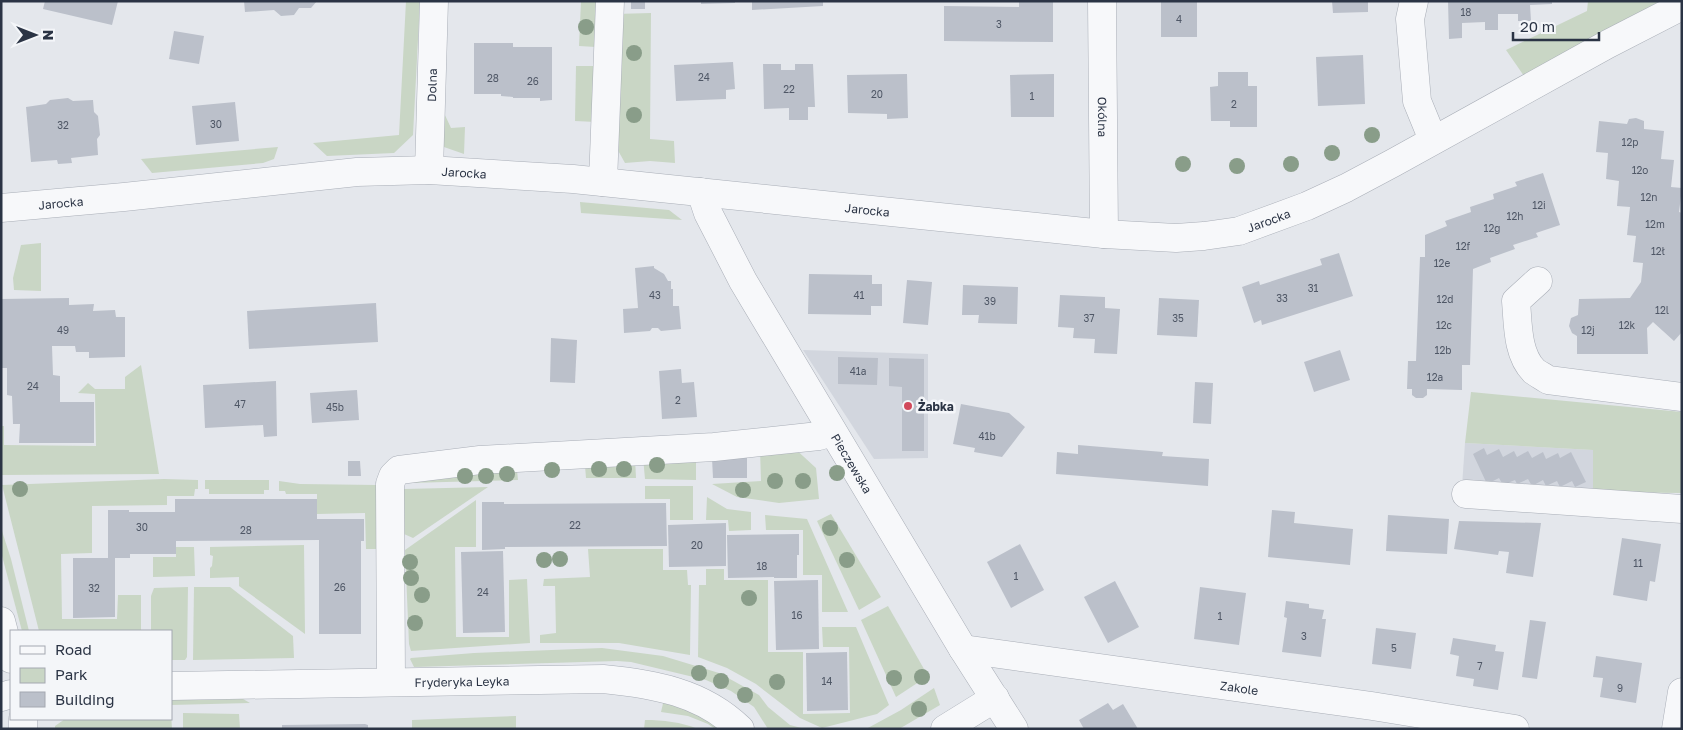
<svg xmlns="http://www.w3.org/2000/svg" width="1683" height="730" font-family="'Golos Text',sans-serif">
	<rect width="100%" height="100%" fill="#e4e7ec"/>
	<g fill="#d2d6de">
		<path d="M803,350L928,354V458L874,459Z"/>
		<path d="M1465,443L1593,450V492L1462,486Z"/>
	</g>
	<g fill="#c9d6c5">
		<path d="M406,1H420L413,135L394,153L327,156L313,143L399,135Z"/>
		<path d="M581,1H598L596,47L579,46Z"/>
		<path d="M1588,1H1660L1524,76L1506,50L1587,11Z"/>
		<path d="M651,13L650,139L674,141L675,163L650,161L625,163L615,145V14Z"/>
		<path d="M576,66H596V122L575,121Z"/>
		<path d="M444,113L451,128L465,127L464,154L444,147L439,133Z"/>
		<path d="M278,147L274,159L263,163L152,173L141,159Z"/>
		<path d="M580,202L669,210L682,220L581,213Z"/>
		<path d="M41,243V291L14,290L13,278L21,245Z"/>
		<path d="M141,365L159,474L1,475V426H4V445L96,446L95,394L78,393L88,383L95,389H125V377Z"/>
		<path d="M1471,392L1682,412V493L1593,492V450L1465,443Z"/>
		<path d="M791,445L816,468L819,499L779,503L737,497L712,484L761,481L760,449Z"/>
		<path d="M696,451V480L645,479L643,457Z"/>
		<path d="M635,458L636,478H586L585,466Z"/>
		<path d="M517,470L518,480L409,483L415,477Z"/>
		<path d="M164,479L198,480V489H195L194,496H167V505L92,506V553L61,554L62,619H117L118,595H141V631H39L2,485Z"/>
		<path d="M205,480H269V490H264V494H209V489H205Z"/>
		<path d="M279,481L300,484L377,485L378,549H366L365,513L317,514V494H286L285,491H279Z"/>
		<path d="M645,486H693V520H670V499H645Z"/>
		<path d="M488,487L413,538L404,534L403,491L404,489Z"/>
		<path d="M707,497L727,509L751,512V530L729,531L728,520H706Z"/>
		<path d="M476,500V547H455L456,637H509V580L527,579L530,643L411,651L409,644L405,550Z"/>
		<path d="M831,514L881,597L859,610L817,521Z"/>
		<path d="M765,515L807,519L848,612H822V575H803V530H766Z"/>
		<path d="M1,528L11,559L29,631H22L1,552Z"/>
		<path d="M304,545L305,634L239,586V577L210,578V568L212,566L213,556L210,555V547Z"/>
		<path d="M176,547H194L195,576L153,577V557H176Z"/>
		<path d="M588,549H663V570H687L688,585H691L690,655L619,643H540V635L556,633L555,586H543L544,579L590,577Z"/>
		<path d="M706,569H724V580H768V652H803V714L850,713L849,647H823L822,627H856L889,705L877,714L822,728L800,718L756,684L727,668L698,657L699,585H706Z"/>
		<path d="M188,587L187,657L185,660H171V631H151V596L154,588Z"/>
		<path d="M194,587H230L293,636L294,658L193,660Z"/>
		<path d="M888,606L928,676L896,697L861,620Z"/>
		<path d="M602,648L663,656L719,673L759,695L768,707L790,725L805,729H768L754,707L731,691L706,680L631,662L617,661L414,667L410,659L411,658L474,653Z"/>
		<path d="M934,688L940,705L899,729H866L901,710Z"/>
		<path d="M665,695L730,729H715L708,724L688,716L661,712Z"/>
		<path d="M243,699L250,703L171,705V700Z"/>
		<path d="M171,713L172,729H55V726L65,719H171Z"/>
		<path d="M183,713L239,714L240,729H183Z"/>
		<path d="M516,716V729H412V720Z"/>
		<path d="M645,720C663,720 681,722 698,729H644Z"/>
	</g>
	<g fill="#bbc0ca">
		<path d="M45,1H118L112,25L43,9Z"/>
		<path d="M244,1H317L311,8H299L294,15L281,16L274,10L245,12Z"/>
		<rect x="631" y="1" width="14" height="8"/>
		<path d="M701,1H735V3L701,4Z"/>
		<path d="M752,1H823V6L752,10Z"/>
		<path d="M1019,1H1053V42L944,41V6L1019,7Z"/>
		<rect x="1161" y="1" width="36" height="36"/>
		<path d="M1332,1H1368V12L1333,13Z"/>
		<path d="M1448,1H1552V4L1530,5L1531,21H1518V14H1498V30H1485V22L1462,23V38L1449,39Z"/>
		<path d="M174,31L204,36L199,64L169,59Z"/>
		<path d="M474,43H513V47H552V100L540,101V98H513V97L501,96V94H474Z"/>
		<path d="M1363,55L1365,104L1318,106L1316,57Z"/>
		<path d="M733,62L735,89L726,90V99L676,101L674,65Z"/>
		<path d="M763,64H781V70H795V64H813L815,107H808V120H789V108L764,109Z"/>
		<path d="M1218,72H1248V86H1257V127H1230V121H1211L1210,87L1218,86Z"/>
		<path d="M907,74L908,118L887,119V114L848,113L847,75Z"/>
		<path d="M1054,74V117H1011L1010,75Z"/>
		<path d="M68,98L73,101L93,100L94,112L98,116L100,135L97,139L98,155L71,158L72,163L58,164L57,160L31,162L26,107L46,104L50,100Z"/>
		<path d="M235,102L239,141L196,145L192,106Z"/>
		<path d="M1636,118L1644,121V129L1664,131L1661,159L1674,160L1671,187L1682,188L1679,212L1682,213V332L1674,341L1653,322L1647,328L1648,354H1577V336L1572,333L1569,326L1571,318L1578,315L1579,299L1630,298L1641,282L1643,263L1633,262L1636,236L1627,235L1630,207L1617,206L1619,181L1606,179L1608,153L1596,152L1599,121L1627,124L1629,119Z"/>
		<path d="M1543,173L1560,225L1536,233L1538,237L1513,245L1515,249L1490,258L1491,262L1473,269L1470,365H1462V390L1427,389V395L1423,398H1416L1412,395V389H1407L1408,361H1416L1420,257H1425V235L1447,226L1445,221L1471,212L1470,207L1494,199L1493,194L1517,186L1515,182Z"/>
		<path d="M1339,253L1353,296L1262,325L1261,320L1254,323L1242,287L1259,281L1260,285L1322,265L1320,259Z"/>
		<path d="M654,266V268L664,274L668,281H671V289H673V306H679L681,329L661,331L658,328H652L650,331L624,333L623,309L638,308L635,268Z"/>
		<path d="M809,274L872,275V284H882V306H871V315L808,314Z"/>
		<path d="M907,280L932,282L928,325L903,323Z"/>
		<path d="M963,285L1018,287L1017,324L978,323L979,315H962Z"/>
		<path d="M1060,295L1105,297V308L1120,309L1117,354L1094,353L1095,339L1073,338L1074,328L1058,327Z"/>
		<path d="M69,298V305L94,304L93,311L115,310L116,317H125V357L89,358V352H76L75,346H52L53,375L60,376V402H94V443H19L20,424H13L12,396L7,395V368H1V299Z"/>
		<path d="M1159,298L1199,300L1197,337L1157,335Z"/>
		<path d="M376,303L378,342L249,349L247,311Z"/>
		<path d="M551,338L577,340L575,383L550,382Z"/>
		<path d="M1340,350L1350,380L1314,392L1304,362Z"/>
		<path d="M838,357L878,358L877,385L838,384Z"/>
		<path d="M889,358L924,359V451H902V387L889,386Z"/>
		<path d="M681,369L682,383L694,382L697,417L662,419L659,371Z"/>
		<path d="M276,381L277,436L264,437L263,425L205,428L203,385Z"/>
		<path d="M1195,382L1213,383L1211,424L1193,423Z"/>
		<path d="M357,390L359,420L312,423L310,393Z"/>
		<path d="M961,404L1009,413L1025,427L1002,457L974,452L975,448L953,444Z"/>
		<path d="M1078,445L1163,452L1162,456L1209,459L1208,486L1056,474L1057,452L1078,454Z"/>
		<path d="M1484,448L1487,455L1499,449L1503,457L1514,451L1517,457L1528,451L1532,458L1543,452L1546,459L1558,453L1560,458L1571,452L1586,482L1575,487L1572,481L1560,487L1557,481L1546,486L1543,480L1532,486L1528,479L1517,484L1515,480L1503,485L1499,478L1487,484L1473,454Z"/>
		<path d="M712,458H747V478H713Z"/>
		<path d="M348,461H360L361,476H348Z"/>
		<path d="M175,499H317V519H364V541H361V634H319V540L176,541V554H130V558H115V617L73,618V558H108V510H129V512H175Z"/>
		<path d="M482,502H504V504L666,503L667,546L505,547V549L482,550Z"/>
		<path d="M1272,510L1295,512L1294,523L1353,529L1350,565L1268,557Z"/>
		<path d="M1388,515L1449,519L1447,554L1386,551Z"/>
		<path d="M1459,521L1541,523L1533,577L1506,573L1509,552L1499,551L1498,555L1454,549Z"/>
		<path d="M726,523V566L669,567L668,525Z"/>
		<path d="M799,534V555H797V578H774V577L728,578L727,535Z"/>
		<path d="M1622,538L1661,544L1655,582L1650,581L1647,601L1613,595Z"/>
		<path d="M1020,544L1044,590L1011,608L987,562Z"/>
		<path d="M503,551L505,632L463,633L461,552Z"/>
		<path d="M818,580L819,649L776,650L774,581Z"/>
		<path d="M1115,581L1139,627L1108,643L1084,597Z"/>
		<path d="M1200,587L1246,593L1239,645L1194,639Z"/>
		<path d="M1286,601L1309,604V608L1324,610L1322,619H1326L1321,657L1282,652L1287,618L1284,617Z"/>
		<path d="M1530,620L1546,622L1537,679L1522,677Z"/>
		<path d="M1376,628L1416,633L1411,669L1372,664Z"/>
		<path d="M1453,638L1496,645L1495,651L1504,652L1498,690L1473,686L1474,679L1456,676L1459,656L1450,654Z"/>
		<path d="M847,652L848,710L807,711L806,653Z"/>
		<path d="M1596,656L1642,663L1636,703L1600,697L1603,678L1593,677Z"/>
		<path d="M1108,703L1113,710L1123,704L1138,729H1084L1079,720Z"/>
		<path d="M282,725L365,724L368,725V729H282Z"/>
	</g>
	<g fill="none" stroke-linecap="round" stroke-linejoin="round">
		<g stroke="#a9aeb7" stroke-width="29">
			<g id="minor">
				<path id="s1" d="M1102,1L1104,234"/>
				<path d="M1414,1L1410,19L1417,101L1433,140"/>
				<path id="s2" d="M429,170L434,1"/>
				<path d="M603,182L610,1"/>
				<path id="s3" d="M701,192L708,213L743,281L963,649L1014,729"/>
				<path id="s4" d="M1,208L124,197L357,172L429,170L573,179L1104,234L1176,238L1204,236L1239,231L1307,206L1346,188L1393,163L1608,44L1682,6"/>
				<path d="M1538,281L1516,301C1518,324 1517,354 1534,371C1538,374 1544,377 1548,380L1682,397"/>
				<path d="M1466,494L1682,509"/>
				<path d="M1,621L11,659"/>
				<path id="s5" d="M963,649L1372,706L1515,729"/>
				<path d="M391,682L390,484L393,476L399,470L480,460L714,447L819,436L832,432"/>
				<path id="s6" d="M171,686L603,679C654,684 702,692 740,729"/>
				<path d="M1,697L11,694"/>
				<path d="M23,719V729"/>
				<path d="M945,729L995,698"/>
				<path d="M1676,729L1682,692"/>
			</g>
		</g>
		<use href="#minor" stroke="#f7f8fa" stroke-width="28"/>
	</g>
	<g fill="#899d89">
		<circle cx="586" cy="27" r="8"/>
		<circle cx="634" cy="53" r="8"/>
		<circle cx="634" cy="115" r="8"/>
		<circle cx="1372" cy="135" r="8"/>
		<circle cx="1332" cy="153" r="8"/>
		<circle cx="1183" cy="164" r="8"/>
		<circle cx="1291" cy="164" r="8"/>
		<circle cx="1237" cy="166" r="8"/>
		<circle cx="657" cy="465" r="8"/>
		<circle cx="599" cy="469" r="8"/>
		<circle cx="624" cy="469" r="8"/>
		<circle cx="552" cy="470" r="8"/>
		<circle cx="837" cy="473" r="8"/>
		<circle cx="507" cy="474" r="8"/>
		<circle cx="465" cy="476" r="8"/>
		<circle cx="486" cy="476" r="8"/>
		<circle cx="775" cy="481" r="8"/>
		<circle cx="803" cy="481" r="8"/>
		<circle cx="20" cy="489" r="8"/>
		<circle cx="743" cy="490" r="8"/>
		<circle cx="830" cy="528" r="8"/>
		<circle cx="560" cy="559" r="8"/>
		<circle cx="544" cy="560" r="8"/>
		<circle cx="847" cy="560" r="8"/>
		<circle cx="410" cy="562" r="8"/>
		<circle cx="411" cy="578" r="8"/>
		<circle cx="422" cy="595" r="8"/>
		<circle cx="749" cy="598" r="8"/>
		<circle cx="415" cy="623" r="8"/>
		<circle cx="699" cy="673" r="8"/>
		<circle cx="922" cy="677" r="8"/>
		<circle cx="894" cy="678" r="8"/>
		<circle cx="721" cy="681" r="8"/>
		<circle cx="777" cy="682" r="8"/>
		<circle cx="745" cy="695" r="8"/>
		<circle cx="919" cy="709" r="8"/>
	</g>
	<circle fill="#d1495b" stroke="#f4f6f9" stroke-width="2" cx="908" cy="406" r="5"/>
	<g text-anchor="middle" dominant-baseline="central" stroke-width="5" stroke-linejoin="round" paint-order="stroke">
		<g font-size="10" fill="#4f5766">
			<text x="1466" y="12">18</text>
			<text x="1179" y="19">4</text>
			<text x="999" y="24">3</text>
			<text x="704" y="77">24</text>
			<text x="493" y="78">28</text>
			<text x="533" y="81">26</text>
			<text x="789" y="89">22</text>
			<text x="877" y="94">20</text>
			<text x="1032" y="96">1</text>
			<text x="1234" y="104">2</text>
			<text x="216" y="124">30</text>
			<text x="63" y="125">32</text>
			<text x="1630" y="142">12p</text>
			<text x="1640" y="170">12o</text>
			<text x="1649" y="197">12n</text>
			<text x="1539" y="205">12i</text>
			<text x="1515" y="216">12h</text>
			<text x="1655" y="224">12m</text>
			<text x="1492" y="228">12g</text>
			<text x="1463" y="246">12f</text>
			<text x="1658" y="251">12ł</text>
			<text x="1442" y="263">12e</text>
			<text x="1313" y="288">31</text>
			<text x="655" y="295">43</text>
			<text x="859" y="295">41</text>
			<text x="1282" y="298">33</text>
			<text x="1445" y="299">12d</text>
			<text x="990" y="301">39</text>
			<text x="1662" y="310">12l</text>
			<text x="1089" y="318">37</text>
			<text x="1178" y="318">35</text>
			<text x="1444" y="325">12c</text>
			<text x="1627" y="325">12k</text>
			<text x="63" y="330">49</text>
			<text x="1588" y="330">12j</text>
			<text x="1443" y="350">12b</text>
			<text x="858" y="371">41a</text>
			<text x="1435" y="377">12a</text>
			<text x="33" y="386">24</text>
			<text x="678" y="400">2</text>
			<text x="240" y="404">47</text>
			<text x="335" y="407">45b</text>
			<text x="987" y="436">41b</text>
			<text x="575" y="525">22</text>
			<text x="142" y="527">30</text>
			<text x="246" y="530">28</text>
			<text x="697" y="545">20</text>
			<text x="1638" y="563">11</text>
			<text x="762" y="566">18</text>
			<text x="1016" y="576">1</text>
			<text x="340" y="587">26</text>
			<text x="94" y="588">32</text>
			<text x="483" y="592">24</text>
			<text x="797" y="615">16</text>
			<text x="1220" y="616">1</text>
			<text x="1304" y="636">3</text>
			<text x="1394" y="648">5</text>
			<text x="1480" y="666">7</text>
			<text x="827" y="681">14</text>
			<text x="1620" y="688">9</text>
		</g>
		<g font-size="12" fill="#2b3445" stroke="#f4f6f9">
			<text stroke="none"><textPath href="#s2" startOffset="85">Dolna</textPath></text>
			<text stroke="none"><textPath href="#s1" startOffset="116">Okólna</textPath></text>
			<text stroke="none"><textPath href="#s4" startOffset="465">Jarocka</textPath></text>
			<text stroke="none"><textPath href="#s4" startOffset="60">Jarocka</textPath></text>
			<text stroke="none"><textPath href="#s4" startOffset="870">Jarocka</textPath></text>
			<text stroke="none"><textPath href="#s4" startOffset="1275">Jarocka</textPath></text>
			<text stroke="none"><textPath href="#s3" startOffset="311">Pieczewska</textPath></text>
			<text stroke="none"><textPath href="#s6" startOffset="291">Fryderyka Leyka</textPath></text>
			<text stroke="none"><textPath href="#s5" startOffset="279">Zakole</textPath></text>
		</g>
		<g font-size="12" font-weight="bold" fill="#2b3445" stroke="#f4f6f9" text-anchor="start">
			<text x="918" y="406">Żabka</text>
		</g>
	</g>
	<rect width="1683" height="730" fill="none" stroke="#2b3445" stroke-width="5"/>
	<rect x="10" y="630" width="162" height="90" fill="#f4f6f9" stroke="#a4a8b1"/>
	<rect x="20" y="646" width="25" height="8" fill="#f7f8fa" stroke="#a4a8b1"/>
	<text x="55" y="655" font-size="15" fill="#2b3445">Road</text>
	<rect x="20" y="668" width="25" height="15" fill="#c9d6c5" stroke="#a4a8b1"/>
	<text x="55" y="680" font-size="15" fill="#2b3445">Park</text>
	<rect x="20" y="692" width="25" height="15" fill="#bbc0ca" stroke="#a4a8b1"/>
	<text x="55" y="705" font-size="15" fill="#2b3445">Building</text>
	<g transform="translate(35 35) rotate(90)" stroke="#f4f6f9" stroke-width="4" paint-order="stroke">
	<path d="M0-4L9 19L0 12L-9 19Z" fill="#2b3445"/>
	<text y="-8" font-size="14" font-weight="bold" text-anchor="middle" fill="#2b3445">N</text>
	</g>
	<path d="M1513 32v8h86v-8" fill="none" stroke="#2b3445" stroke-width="2.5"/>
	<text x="1520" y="32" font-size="15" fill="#2b3445" stroke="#f4f6f9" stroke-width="4" paint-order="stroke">20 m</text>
</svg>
